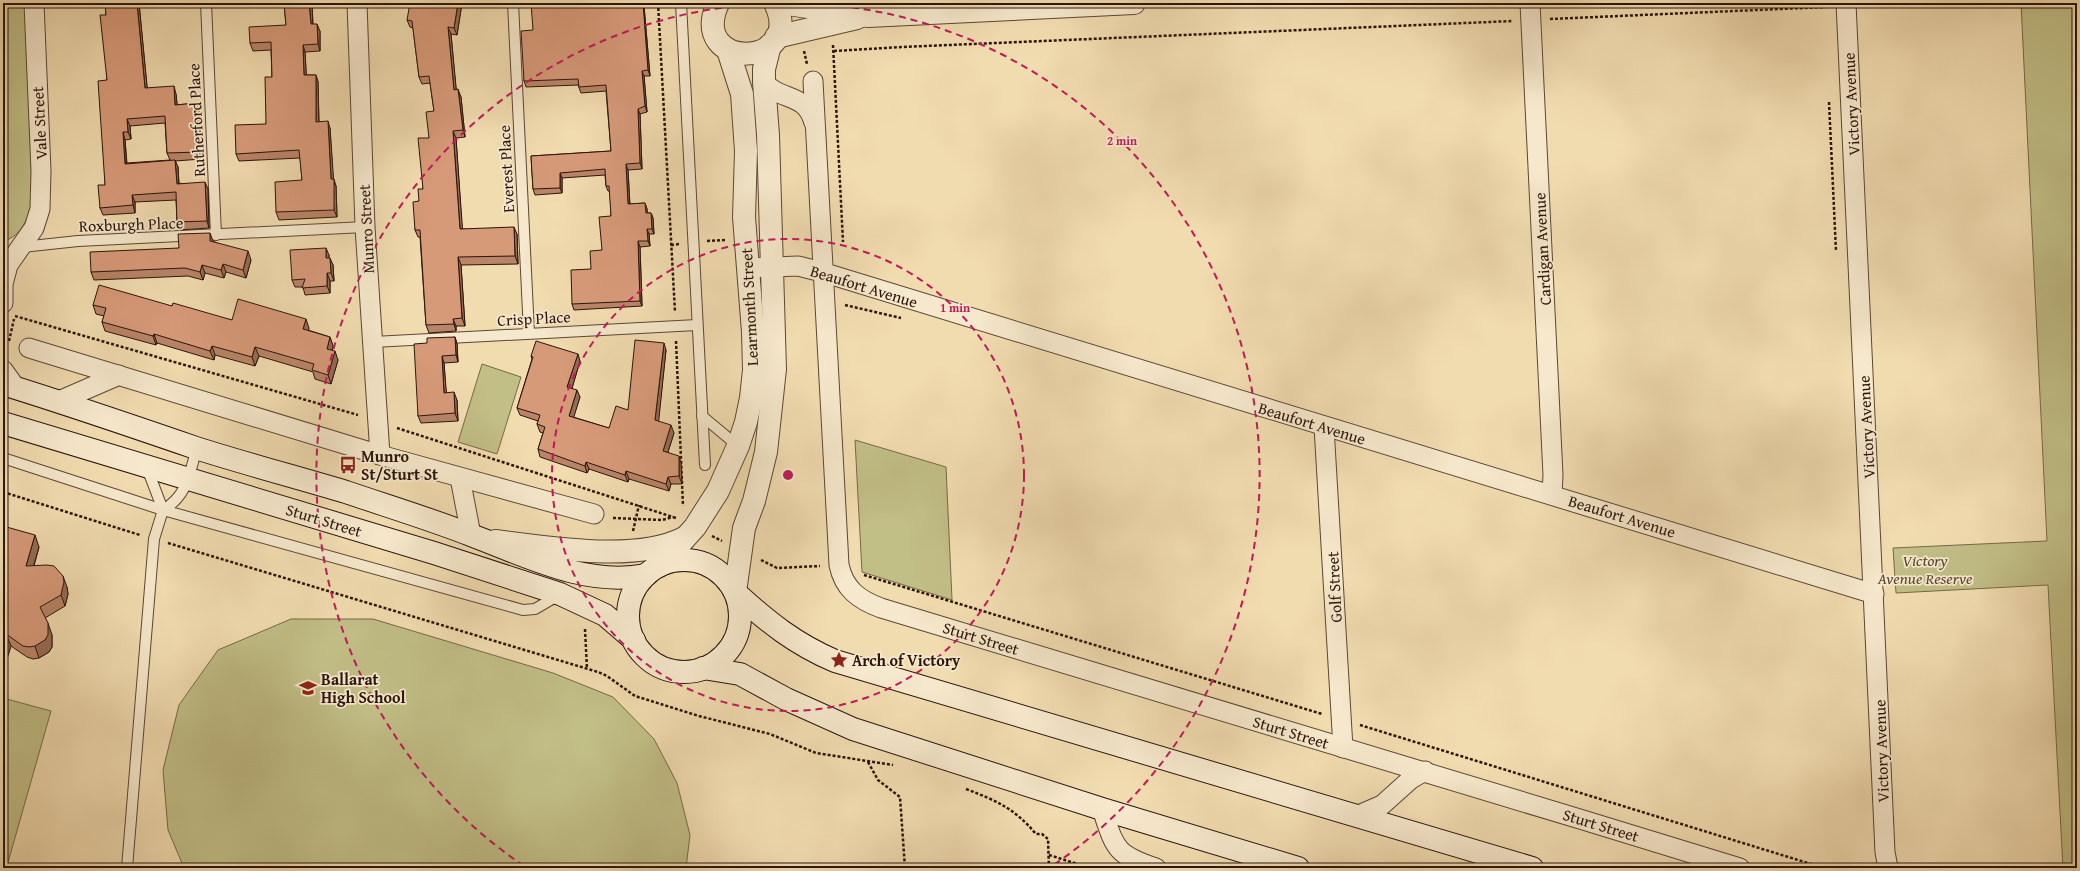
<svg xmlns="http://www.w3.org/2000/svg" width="2080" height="871" font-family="'Gentium Book Plus',serif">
	<rect width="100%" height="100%" fill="#f1dcb0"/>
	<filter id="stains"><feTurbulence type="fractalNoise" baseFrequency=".005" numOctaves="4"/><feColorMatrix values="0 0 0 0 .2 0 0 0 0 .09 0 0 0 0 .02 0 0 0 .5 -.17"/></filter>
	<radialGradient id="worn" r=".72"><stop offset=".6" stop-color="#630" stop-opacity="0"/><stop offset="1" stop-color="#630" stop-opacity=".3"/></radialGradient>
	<g fill="#c1be86" stroke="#766949">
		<path d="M3,3H26L33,200C28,217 23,236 3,241Z"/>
		<path d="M2021,3H2077V868H2063L2048,585L1896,593L1893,548L2047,541Z"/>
		<path d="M482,364L521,377L497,454L458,442Z"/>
		<path d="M855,440L946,467L952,600L862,572Z"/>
		<path d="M291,619H373L553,673L613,697L654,739L677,783L690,835L686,868H184L168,830L163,770L179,705L218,650Z"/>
		<path d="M3,698L51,711L7,866L3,865Z"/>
	</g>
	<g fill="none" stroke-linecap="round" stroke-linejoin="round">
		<g stroke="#5c4635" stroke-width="12">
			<g id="service">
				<path d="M206,3L216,235"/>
				<path d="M513,3L529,333"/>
				<path d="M681,3L705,465"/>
				<path d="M22,247L78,241L365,227"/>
				<path d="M373,342L697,325"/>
				<path d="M702,416L738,446"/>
				<path d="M3,458L163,510L523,610L535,609L559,595"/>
				<path d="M163,510C188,495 189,474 197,448"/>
				<path d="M127,868L154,539L163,510L147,468"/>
			</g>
		</g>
		<g stroke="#5c4635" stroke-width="21">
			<g id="minor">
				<path d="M357,3L365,227L380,455"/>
				<path d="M1530,3L1553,475L1552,495"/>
				<path d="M1846,3L1885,852L1888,868"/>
				<path d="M813,81L839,565C844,589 859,600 881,608C1167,695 1454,780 1740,868"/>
				<path d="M764,82C781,102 806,92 814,123"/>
				<path d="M748,268L798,266L822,272L1874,594"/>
				<path d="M3,303V284L8,265L34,228L40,209L41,171L34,3"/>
				<path d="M29,348L380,455L594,514"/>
				<path d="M3,370L16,388"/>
				<path d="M59,401L119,375"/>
				<path d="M1324,427L1343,748"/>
				<path d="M460,478L471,535"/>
				<path d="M1102,809C1115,848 1115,855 1156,868"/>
				<path d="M1359,815L1382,805L1411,779L1425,771"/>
			</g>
		</g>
		<g stroke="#5c4635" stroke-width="24">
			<g id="tertiary">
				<path d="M718,3C687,72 807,69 775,3"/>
				<path d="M781,3L868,16L1134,3"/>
				<path d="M776,37L857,18"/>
				<path d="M495,541C548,547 635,563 684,538"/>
				<path d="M661,565L695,527L718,491L738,446L746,422L751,398L754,370L753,332L744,217L746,151L742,94L728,50"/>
				<path d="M735,592L744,528L754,501L766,452L775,369L768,135L764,82V69L770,45"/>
			</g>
		</g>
		<g stroke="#2b140c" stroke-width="24">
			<g id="secondary">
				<path d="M3,384C68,404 132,426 196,448C246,464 296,477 346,492C387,506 430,519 471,535C526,556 586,587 646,575"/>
				<path d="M3,423L434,553L560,594L605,615L634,640"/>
				<circle cx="684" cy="616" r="56"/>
				<path d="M737,594C768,622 795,644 835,661L1532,868"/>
				<path d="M703,668L740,674L786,699L853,729L1102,809L1298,868"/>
			</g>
		</g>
		<g stroke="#2b140c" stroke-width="2.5" stroke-dasharray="3 2" stroke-linecap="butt">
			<path d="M658,3L675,312"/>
			<path d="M2077,12L2074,58L2077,121"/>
			<path d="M1550,19L1826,7"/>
			<path d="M833,45L843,242"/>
			<path d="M804,51L807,64"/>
			<path d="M834,51L902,47L1513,21"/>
			<path d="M1829,102L1836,251"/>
			<path d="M707,241L726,240"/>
			<path d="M671,245L680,244"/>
			<path d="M845,305L901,318"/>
			<path d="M15,316L358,415"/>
			<path d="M9,341L14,319"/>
			<path d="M676,341L683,506"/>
			<path d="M397,428L676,518"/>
			<path d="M3,492L140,535"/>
			<path d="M613,518L662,520L673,517"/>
			<path d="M633,531L639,505"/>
			<path d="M712,536L722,541"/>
			<path d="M168,543L598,672L607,676L635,696L699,716L770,734L816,753L893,765"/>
			<path d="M761,560L777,568L820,566"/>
			<path d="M864,575L1322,714"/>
			<path d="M585,629L587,669"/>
			<path d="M1360,725L1824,868"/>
			<path d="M868,762L878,780L900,797L905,868"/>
			<path d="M966,789C997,801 1014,808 1036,834H1042L1048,839L1049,868"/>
			<path d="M1049,855L1090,868"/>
		</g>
		<use href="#service" stroke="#f6e8cc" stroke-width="10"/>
		<use href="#minor" stroke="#f6e8cc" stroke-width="19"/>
		<use href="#tertiary" stroke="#f6e8cc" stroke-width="22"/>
		<use href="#secondary" stroke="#f6e8cc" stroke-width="22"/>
	</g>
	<g fill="#b98468" stroke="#2b140c" fill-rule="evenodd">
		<path d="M105,3H139L147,88L176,94L177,105L196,103L199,110L202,159L175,161L178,167L179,183L208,189L209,228L180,230L177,222L176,200L135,202V213L103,215L100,208L105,185L107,80L106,15ZM165,123L167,153L170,160L127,163L125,140L131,139L130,126Z"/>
		<path d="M284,3H312L313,24L320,31V51L305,52L306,75H316L318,82L319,121L330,128L333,179L336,186L337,217L279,220L276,212L302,180L300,158L239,161L236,154L266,124L272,77L271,50L253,51L250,43L286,25Z"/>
		<path d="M462,3L457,35L451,34L456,90L461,97L465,137L456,138L462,229L517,234L518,264L461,265L465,326H456V331L429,333L426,325L420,237H418L415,230L419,201L423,189L429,138L434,111L430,83L422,84L419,77L413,28L410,27L407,20Z"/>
		<path d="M644,6L650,76H644L647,112L640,114L642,169L628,170L630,204L645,203L647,209V213H651L653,218L654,234H649L650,246L640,247L642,306L574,310L572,304L591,269L602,250L611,216L610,191H608L606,186L605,175L562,178V193L535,195L533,189L531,156L611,151L606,91L581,93L578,85L526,87L524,81L533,30Z"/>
		<path d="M213,241L251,260L246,278L226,272L224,278L205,273L203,280L188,276L94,280L91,272L179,248Z"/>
		<path d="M329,255V258L333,265L334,281H330V293L305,295L303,287H295L292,280Z"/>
		<path d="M93,305L172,306L232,320L309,328L308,330L330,337L333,346L332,350L338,360L331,384L315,379L313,372L259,356L255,366L215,355L214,360L157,343L156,345L105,331L102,322L104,316L96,314Z"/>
		<path d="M455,337L457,344L458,362L444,363L446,393L457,400L458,421L421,423L418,416L427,343Z"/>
		<path d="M666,350L658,422L674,433L668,452L681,463L682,484H671L669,491L629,479L628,482L589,469L587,473L540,457L538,449L543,433L540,432L537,424L538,421L520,415L517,408L532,359L531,356L580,361L572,388L580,397L573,417L609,428L628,410Z"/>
		<path d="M3,526L39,547L34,566L67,587L68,594L65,606L45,618L52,635V647L49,652L39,658L33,659L27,657L11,646L3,671Z"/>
	</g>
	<g fill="#966c55" stroke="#2b140c">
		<path d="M137,3H139L148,96L145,88Z"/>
		<path d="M309,3H312L313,31L311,24Z"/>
		<path d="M458,3H462L457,35L454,28Z"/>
		<path d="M643,3L644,6L650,76L648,70Z"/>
		<path d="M317,24L320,31V51L318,44Z"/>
		<path d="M448,27L451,34L457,97L454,90Z"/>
		<path d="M303,45L305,52L307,83L304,75Z"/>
		<path d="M642,71L644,76L647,112L645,106Z"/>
		<path d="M316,75L318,82L319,129L316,122Z"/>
		<path d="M174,86L176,94L178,112L175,105Z"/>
		<path d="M458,89L461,97L465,137L463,130Z"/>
		<path d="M196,103L199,110L202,159L199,152Z"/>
		<path d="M638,109L640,114L642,169L640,163Z"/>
		<path d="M127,119L130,126L131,139L128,132Z"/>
		<path d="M328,121L330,128L334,185V179L336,186L337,217L334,210L331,179Z"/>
		<path d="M453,131L456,138L463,236L460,229Z"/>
		<path d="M123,132L125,140L127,171L125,164Z"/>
		<path d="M175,160L178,167L179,191L177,184Z"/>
		<path d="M626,164L628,170L630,210L628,204Z"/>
		<path d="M560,173L562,178V193L560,188Z"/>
		<path d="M205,182L208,189L209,228L207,221Z"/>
		<path d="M132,195L135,202V213L133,205Z"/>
		<path d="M645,203L647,209L648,219L646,213Z"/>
		<path d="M651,213L653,218L654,234L652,229Z"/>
		<path d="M514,227L517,234L518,264L515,256Z"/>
		<path d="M647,229L649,234L650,246L648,241Z"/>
		<path d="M210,233L213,241L214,249L210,241Z"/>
		<path d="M638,241L640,247L642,306L640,301Z"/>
		<path d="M326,248L329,255V265L326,258Z"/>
		<path d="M248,251L251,260L246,278L243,270Z"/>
		<path d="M458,257L461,265L465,326L462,318Z"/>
		<path d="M330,258L333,265L334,281L331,273Z"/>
		<path d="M223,264L226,272L224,278L221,270Z"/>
		<path d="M202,265L205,273L203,280L200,272Z"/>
		<path d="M327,273L330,281V293L327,286Z"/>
		<path d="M306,319L309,328L306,338L303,329Z"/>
		<path d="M453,319L456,326V331L454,324Z"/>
		<path d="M154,334L157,343L156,345L153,336Z"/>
		<path d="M330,337L333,346L330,358L327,349Z"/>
		<path d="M455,337L457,344L458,362L456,355Z"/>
		<path d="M664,343L666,350L658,428L655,420Z"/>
		<path d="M212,346L215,355L214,360L210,351Z"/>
		<path d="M255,347L259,356L255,366L252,357Z"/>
		<path d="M335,351L338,360L331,384L328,375Z"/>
		<path d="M578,354L580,361L570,395L567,387Z"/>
		<path d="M442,356L444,363L447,400L444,393Z"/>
		<path d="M577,390L580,397L572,423L569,416Z"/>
		<path d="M454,392L457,400L458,421L455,413Z"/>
		<path d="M671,425L674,433L666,458L663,451Z"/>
		<path d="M679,456L681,463L682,484L679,476Z"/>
		<path d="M586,462L589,469L587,473L585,466Z"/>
		<path d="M626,471L629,479L628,482L625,475Z"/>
		<path d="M668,477L671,484L669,491L666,484Z"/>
		<path d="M35,535L39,547L30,578L26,566Z"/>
		<path d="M63,576L67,587L68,594L65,606L61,595Z"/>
		<path d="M48,623L52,635V647L49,652L39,658L35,646Z"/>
		<path d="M6,634L11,646L3,671V645Z"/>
	</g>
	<g fill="#d79a79" stroke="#2b140c">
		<path d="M105,3H137L145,88L174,86L175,105L196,103L199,152L167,153L165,116L127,119L128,132H123L125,164L175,160L177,184L205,182L207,221L177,222L176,192L132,195L133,205L100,208L98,185H105L98,81L107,80L100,15H106Z"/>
		<path d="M284,3H309L311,24H317L318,44L303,45L304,75H316V122L328,121L331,179H334V210L276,212L275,182L302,180L299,150L236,154L235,125L266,124L265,77H272L271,42L250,43L249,27L286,25Z"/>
		<path d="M410,3H458L454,28L448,27L454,90L458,89L463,130L453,131L460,229L514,227L515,256L458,257L462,318L453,319L454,324L426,325L420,230H415L413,202L419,201L418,189H423L418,138H429L426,112L434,111L429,76L419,77L412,21L407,20Z"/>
		<path d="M531,3H643L648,70L642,71L645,106L638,109L640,163L626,164L628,204L645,203L646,213H651L652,229H647L648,241H638L640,301L572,304L571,270L591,269L590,251L602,250L599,217L611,216L609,186H606L605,169L560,173V188L533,189L531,156L611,151L606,85L579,87L578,79L524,81L521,31L533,30Z"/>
		<path d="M210,233V241L248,251L243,270L223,264L221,270L202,265L200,272L185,268L91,272L90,252L179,248L178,234Z"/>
		<path d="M326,248V258H330L331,273H327V286L302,288L305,279L292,280L290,250Z"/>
		<path d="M99,285L172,306L173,303L232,320L238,299L306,319L303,329L330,337L327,349L335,351L328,375L312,370L314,364L255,347L252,357L212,346L210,351L154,334L153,336L102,322L106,308L93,305Z"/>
		<path d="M455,337L456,355L442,356L444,393L454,392L455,413L418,416L414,344L427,343V338Z"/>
		<path d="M635,340L664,343L655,420L671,425L663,451L679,456V476L668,477L666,484L626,471L625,475L586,462L585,466L538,449L545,427L537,424L540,415L517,408L533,357L531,356L536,341L578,354L567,387L577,390L569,416L609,428L616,406L628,410Z"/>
		<path d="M3,526L35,535L26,566L47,565L54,566L63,576L64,582L61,595L40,607L48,623V635L45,640L35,646L29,647L23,646L6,634L3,645Z"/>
	</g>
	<g fill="none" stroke="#c2185b" stroke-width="2" stroke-dasharray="7 5">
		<circle cx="788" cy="475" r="236"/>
		<path d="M524 866A472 472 0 0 1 784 3M792 3A472 472 0 0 1 1052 866"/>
	</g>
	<defs>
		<g id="bus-bare" transform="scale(1.38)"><path d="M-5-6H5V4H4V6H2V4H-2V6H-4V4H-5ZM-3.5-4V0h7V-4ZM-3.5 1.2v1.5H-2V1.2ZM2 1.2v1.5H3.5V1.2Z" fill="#8f2418" stroke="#f6e8cc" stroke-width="2.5" paint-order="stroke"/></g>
		<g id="sight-bare" transform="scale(1.38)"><path d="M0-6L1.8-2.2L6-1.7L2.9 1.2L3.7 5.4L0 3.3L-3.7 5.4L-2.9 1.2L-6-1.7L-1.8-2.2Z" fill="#8f2418" stroke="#f6e8cc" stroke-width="2.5" paint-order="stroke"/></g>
		<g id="school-bare" transform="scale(1.38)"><path d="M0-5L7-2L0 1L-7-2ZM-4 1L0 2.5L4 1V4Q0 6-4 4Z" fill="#8f2418" stroke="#f6e8cc" stroke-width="2.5" paint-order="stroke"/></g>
	</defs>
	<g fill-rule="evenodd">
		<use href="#bus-bare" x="348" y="465"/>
		<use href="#sight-bare" x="839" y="660"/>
		<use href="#school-bare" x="308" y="688"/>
	</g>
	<g text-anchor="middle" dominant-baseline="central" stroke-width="3.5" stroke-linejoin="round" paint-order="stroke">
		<g font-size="16" fill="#2b140c" stroke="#f6e8cc">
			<text transform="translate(1851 104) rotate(-93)">Victory Avenue</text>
			<text transform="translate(196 120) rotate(-93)">Rutherford Place</text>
			<text transform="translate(39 123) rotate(-93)">Vale Street</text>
			<text transform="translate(506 169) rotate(-93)">Everest Place</text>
			<text transform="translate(131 224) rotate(-2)">Roxburgh Place</text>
			<text transform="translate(366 229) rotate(-93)">Munro Street</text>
			<text transform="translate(1542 249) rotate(-93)">Cardigan Avenue</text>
			<text transform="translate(864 286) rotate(17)">Beaufort Avenue</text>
			<text transform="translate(749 307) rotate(-93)">Learmonth Street</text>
			<text transform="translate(534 318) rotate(-3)">Crisp Place</text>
			<text transform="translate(1312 423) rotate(17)">Beaufort Avenue</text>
			<text transform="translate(1866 427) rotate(-93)">Victory Avenue</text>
			<text transform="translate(1622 516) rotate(17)">Beaufort Avenue</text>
			<text transform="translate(324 520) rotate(17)">Sturt Street</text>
			<text transform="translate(1334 587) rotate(-93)">Golf Street</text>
			<text transform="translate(981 638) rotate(17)">Sturt Street</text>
			<text transform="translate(1291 732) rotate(17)">Sturt Street</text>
			<text transform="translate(1881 751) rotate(-92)">Victory Avenue</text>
			<text transform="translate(1601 825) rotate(17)">Sturt Street</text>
		</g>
		<g font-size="16" font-weight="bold" fill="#2b140c" stroke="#f6e8cc" text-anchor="start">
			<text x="361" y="456">Munro<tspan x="361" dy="18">St/Sturt St</tspan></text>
			<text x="852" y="660">Arch of Victory</text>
			<text x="321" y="679">Ballarat<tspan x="321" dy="18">High School</tspan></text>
		</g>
		<g font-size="16" font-style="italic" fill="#584731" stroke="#f6e8cc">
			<text x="1925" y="560">Victory<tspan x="1925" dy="18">Avenue Reserve</tspan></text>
		</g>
	</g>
	<circle cx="788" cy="475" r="6" fill="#c2185b" stroke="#f6e8cc" stroke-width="2"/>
	<g font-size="12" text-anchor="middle" font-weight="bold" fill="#c2185b" stroke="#f6e8cc" stroke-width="3.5" stroke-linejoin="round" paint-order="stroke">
		<text x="1122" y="145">2 min</text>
		<text x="955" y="312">1 min</text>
	</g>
	<rect width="2080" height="871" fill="none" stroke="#f1dcb0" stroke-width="16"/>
	<rect x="4" y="4" width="2072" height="863" fill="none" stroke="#2b140c" stroke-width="2"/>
	<rect x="8" y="8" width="2064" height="855" fill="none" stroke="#2b140c"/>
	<rect width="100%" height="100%" filter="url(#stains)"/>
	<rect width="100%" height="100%" fill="url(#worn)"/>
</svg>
